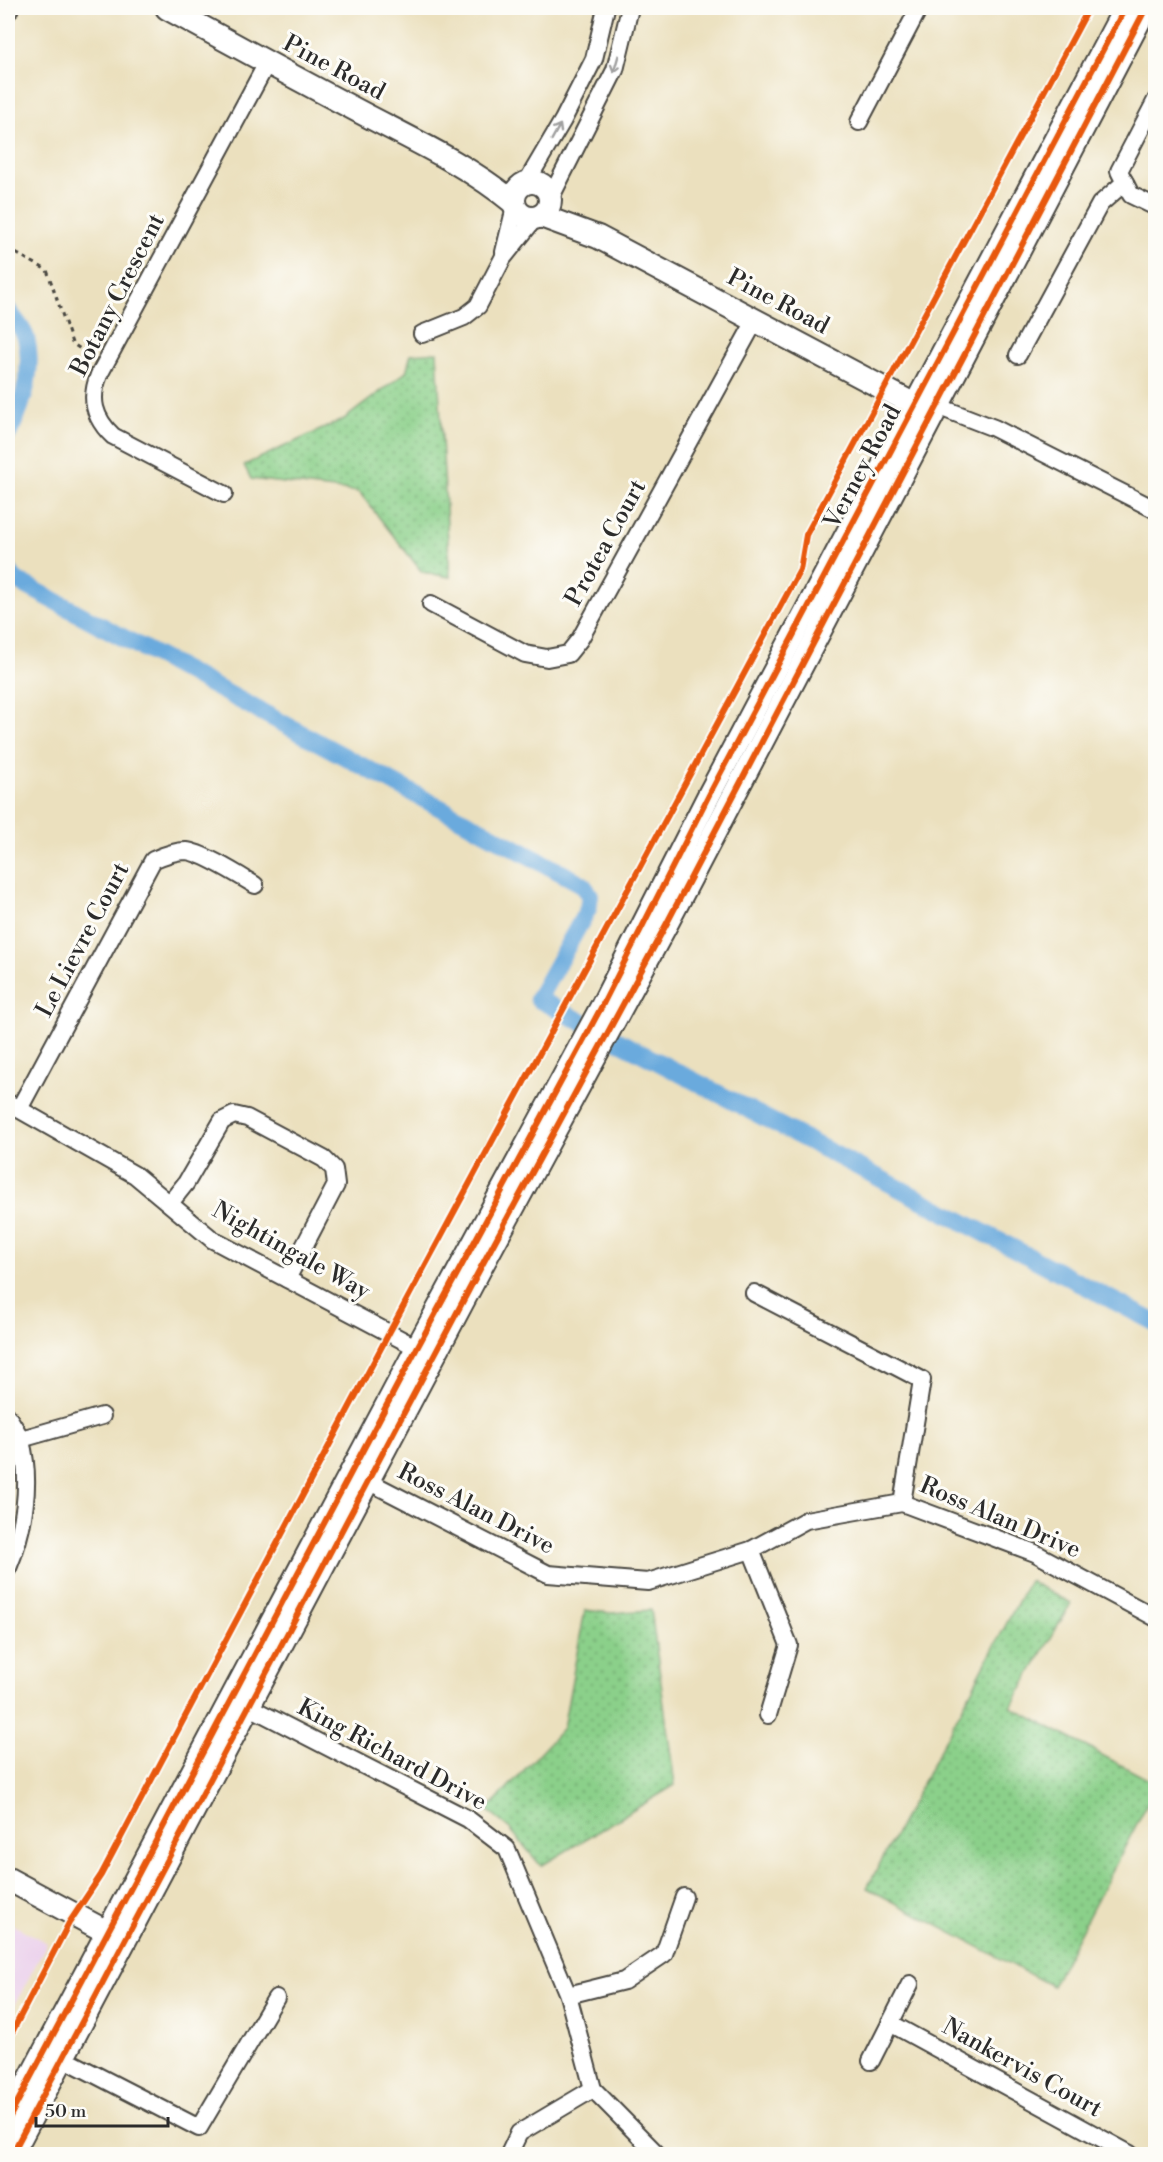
<svg xmlns="http://www.w3.org/2000/svg" width="1163" height="2162" font-family="'Libre Bodoni',serif">
	<defs>
		<pattern id="grass-dots" width="8" height="8" patternUnits="userSpaceOnUse" patternTransform="scale(1.5)"><rect width="8" height="8" fill="#8bd08a"/><path d="M2 2h.1M6 6h.1" fill="none" stroke="#72a971" stroke-width="1.8" stroke-linecap="round"/></pattern>
	</defs>
	<rect width="100%" height="100%" fill="#fdfcf7"/>
	<filter id="ink" filterUnits="userSpaceOnUse"><feTurbulence type="fractalNoise" baseFrequency=".0167" numOctaves="2"/><feDisplacementMap in="SourceGraphic" scale="12" xChannelSelector="R" yChannelSelector="G"/><feConvolveMatrix kernelMatrix="1 2 1 2 8 2 1 2 1" color-interpolation-filters="sRGB"/></filter>
	<filter id="wash" filterUnits="userSpaceOnUse"><feTurbulence type="fractalNoise" baseFrequency=".008" numOctaves="4" result="noise"/><feDisplacementMap in="SourceGraphic" scale="24" xChannelSelector="R" yChannelSelector="G"/><feGaussianBlur stdDeviation="1.35" result="paint"/><feColorMatrix in="noise" values="0 0 0 0 0 0 0 0 0 0 0 0 0 0 0 0 0 1.4 0 .05"/><feComposite in="paint" operator="in"/></filter>
	<g filter="url(#wash)">
		<rect width="100%" height="100%" fill="#ebe0be"/>
		<path fill="#ebd1ec" d="M8,1922L47,1943L8,2018Z"/>
		<g fill="url(#grass-dots)" stroke="#5b7e5a" stroke-width="1.5">
			<path d="M437,352L450,577L422,572L359,492L251,479L244,465L344,419L406,372L411,354Z"/>
			<path d="M1029,1581L1071,1603L1011,1707L1155,1783V1789L1052,1986L867,1888Z"/>
			<path d="M585,1610L611,1613L651,1610L675,1785L541,1866L510,1829L487,1810L563,1728Z"/>
		</g>
		<g fill="none" stroke-linecap="round" stroke-linejoin="round">
			<g stroke="#6aaadd" stroke-width="18">
				<path d="M8,310C13,318 23,328 26,338C34,370 23,405 8,434"/>
				<path d="M8,570L16,580L582,884L590,895L588,909L538,999L1156,1323"/>
			</g>
		</g>
	</g>
	<g filter="url(#ink)">
		<g fill="none" stroke-linecap="round" stroke-linejoin="round">
			<g stroke="#484641" stroke-width="20">
				<g id="street">
					<path d="M8,12L10,8"/>
					<path d="M1156,100L1119,171L1131,195L1156,207"/>
					<path d="M859,122L919,8"/>
					<path d="M526,183L563,120L594,59L606,8"/>
					<path d="M551,197L615,70L630,8"/>
					<path d="M504,252L515,207"/>
					<path d="M422,334L464,317L478,306L503,258L535,218"/>
					<path d="M1018,355L1100,204L1125,182"/>
					<path d="M937,406L994,428L1156,510"/>
					<path d="M224,494L113,436C94,418 89,399 99,375L267,63"/>
					<path d="M431,604L525,654L547,658L568,654L580,639L755,321"/>
					<path d="M8,1103L135,1175L213,1240L425,1352"/>
					<path d="M19,1109L153,860C164,855 174,851 186,851C202,852 240,876 255,885"/>
					<path d="M170,1203L186,1183L222,1121L234,1115L247,1118L324,1159L334,1169L336,1185L287,1279"/>
					<path d="M754,1293L922,1380L902,1503"/>
					<path d="M8,1417C12,1424 19,1433 21,1441C32,1483 24,1530 8,1568"/>
					<path d="M21,1439L102,1416"/>
					<path d="M358,1476L548,1574L648,1582L751,1550L806,1520L902,1503L1035,1553L1156,1618"/>
					<path d="M751,1550L789,1645L768,1715"/>
					<path d="M238,1701L468,1819L507,1849L568,1995L593,2089L657,2154"/>
					<path d="M568,1995L624,1981L664,1954L684,1897"/>
					<path d="M890,2023L1130,2154"/>
					<path d="M55,2054L199,2128L276,1998"/>
					<path d="M871,2061L910,1984"/>
					<path d="M509,2154L519,2133L593,2089"/>
				</g>
			</g>
			<g stroke="#484641" stroke-width="26">
				<g id="secondary">
					<path d="M167,8C231,43 295,78 360,112C413,140 468,165 514,203"/>
					<circle cx="532" cy="200" r="18"/>
					<path d="M541,216L598,237L928,412"/>
					<path d="M8,1879L120,1939"/>
					<path d="M8,2120L417,1348L602,1006L710,793L1125,8"/>
					<path d="M12,2154L481,1267L667,923L1146,8"/>
				</g>
			</g>
			<path stroke="#484641" stroke-width="3" stroke-dasharray="4.5 4.5" stroke-linecap="butt" d="M8,249L47,270L72,343L90,356"/>
			<use href="#street" stroke="#fff" stroke-width="16"/>
			<use href="#secondary" stroke="#fff" stroke-width="22"/>
			<g stroke="#fdfcf7" stroke-width="10">
				<g id="cycleway">
					<path d="M8,2040L69,1923L101,1875L389,1333L800,570L806,535L1089,8"/>
					<path d="M8,2120L417,1348L602,1006L710,793L1125,8"/>
					<path d="M12,2154L481,1267L667,923L1146,8"/>
				</g>
			</g>
			<use href="#cycleway" stroke="#e8590c" stroke-width="6"/>
		</g>
		<defs><path id="oneway-shaft" d="M-6 0H5M1.5-3L5.5 0L1.5 3" fill="none" stroke-width="1.6" stroke-linecap="round" stroke-linejoin="round" transform="scale(1.5)"/></defs>
		<g stroke="#a0a0a0">
			<use href="#oneway-shaft" transform="translate(616 64) rotate(106)"/>
			<use href="#oneway-shaft" transform="translate(556 132) rotate(-61)"/>
		</g>
	</g>
	<g text-anchor="middle" dominant-baseline="central" stroke-width="6" stroke-linejoin="round" paint-order="stroke">
		<g font-size="24" fill="#2b2b2b" stroke="#fdfcf7">
			<text transform="translate(334 68) rotate(28)">Pine Road</text>
			<text transform="translate(118 295) rotate(-63)">Botany Crescent</text>
			<text transform="translate(778 302) rotate(28)">Pine Road</text>
			<text transform="translate(863 467) rotate(-62)">Verney Road</text>
			<text transform="translate(606 543) rotate(-61)">Protea Court</text>
			<text transform="translate(83 940) rotate(-62)">Le Lievre Court</text>
			<text transform="translate(291 1251) rotate(29)">Nightingale Way</text>
			<text transform="translate(476 1509) rotate(27)">Ross Alan Drive</text>
			<text transform="translate(1000 1518) rotate(23)">Ross Alan Drive</text>
			<text transform="translate(392 1755) rotate(28)">King Richard Drive</text>
			<text transform="translate(1022 2068) rotate(29)">Nankervis Court</text>
		</g>
	</g>
	<rect width="1163" height="2162" fill="none" stroke="#fdfcf7" stroke-width="30"/>
	<path d="M36 2117v9h132v-9" fill="none" stroke="#2b2b2b" stroke-width="3"/>
	<text x="45" y="2117" font-size="18" fill="#2b2b2b" stroke="#fdfcf7" stroke-width="4.5" paint-order="stroke">50 m</text>
</svg>
